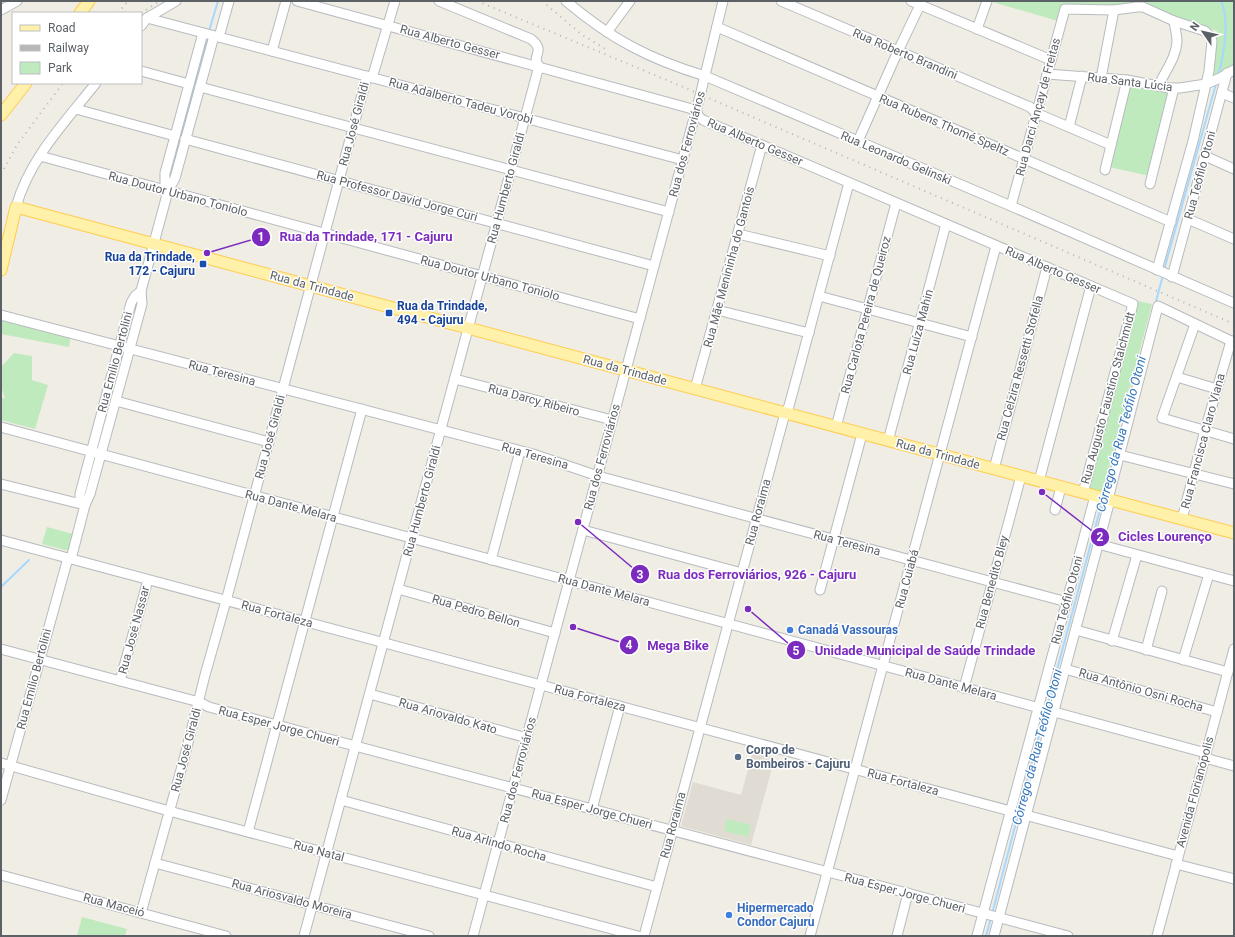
<svg xmlns="http://www.w3.org/2000/svg" width="1235" height="937" font-family="Roboto,sans-serif">
	<rect width="100%" height="100%" fill="#f0ede4"/>
	<path fill="#e0dcd3" d="M753,751L775,757L751,845L681,826L693,782L741,795Z"/>
	<g fill="#bfeabe">
		<path d="M989,1H1234V65L1211,78L1217,31L1170,16L1114,6L1063,5L1058,21Z"/>
		<path d="M1128,83L1169,92L1150,176L1109,167Z"/>
		<path d="M1138,301L1152,304L1102,493L1088,489Z"/>
		<path d="M1,320L71,335L69,347L1,334Z"/>
		<path d="M14,353L32,356V380L48,385L35,429L1,420V397L5,399L1,386V367Z"/>
		<path d="M47,527L73,534L69,551L42,544Z"/>
		<path d="M727,819L751,825L748,837L724,831Z"/>
		<path d="M82,917L127,929L125,936H77Z"/>
	</g>
	<g fill="none" stroke-linecap="round" stroke-linejoin="round">
		<g stroke="#a5d9ff" stroke-width="2">
			<path d="M209,31L218,1"/>
			<path d="M1218,76C1224,55 1230,21 1221,1"/>
			<path d="M170,178L208,37"/>
			<path d="M1164,270L1216,84"/>
			<path d="M1155,305L1163,275"/>
			<path d="M128,336L137,302"/>
			<path d="M99,443L123,355"/>
			<path d="M85,494L94,462"/>
			<path d="M1104,494L1118,441"/>
			<path d="M1,587L29,560"/>
			<path d="M1047,707L1102,502"/>
			<path d="M1019,811L1045,713"/>
			<path d="M992,914L1018,815"/>
			<path d="M986,936L991,918"/>
		</g>
		<g stroke="#b7bbbf" stroke-width="11">
			<g id="minor">
				<path d="M297,1L696,110L699,117L703,120L1133,304L1083,493"/>
				<path d="M566,1C611,39 649,59 705,76L1011,206L1234,303"/>
				<path d="M781,1L1030,107L1036,113L1111,145"/>
				<path d="M911,1L1051,60"/>
				<path d="M1,10L17,1"/>
				<path d="M147,18L683,160"/>
				<path d="M141,26L147,18L176,1"/>
				<path d="M717,27L1171,222"/>
				<path d="M977,29L987,1"/>
				<path d="M607,32L630,1"/>
				<path d="M219,37L229,1"/>
				<path d="M272,51L286,1"/>
				<path d="M141,71L189,84"/>
				<path d="M1047,74L1127,80L1169,88H1180L1206,84L1220,78L1234,70"/>
				<path d="M372,78L395,1"/>
				<path d="M1101,78L1114,10"/>
				<path d="M1159,85C1165,71 1176,58 1177,42C1177,35 1175,28 1174,21"/>
				<path d="M200,87L669,212"/>
				<path d="M1222,93L1234,98"/>
				<path d="M76,109L175,136"/>
				<path d="M1069,127L1082,76"/>
				<path d="M185,139L654,266"/>
				<path d="M858,141L898,51L920,5"/>
				<path d="M40,156L640,319"/>
				<path d="M1205,156L1234,169"/>
				<path d="M1105,170L1127,80"/>
				<path d="M1150,184L1174,88"/>
				<path d="M168,191L165,184V173L203,33"/>
				<path d="M1011,206L1065,9L1114,10L1137,7H1143L1174,21L1205,31L1210,36L1212,41L1209,71L1193,141L1157,270"/>
				<path d="M16,207C29,159 66,121 96,83"/>
				<path d="M1188,219L1234,239"/>
				<path d="M738,234L830,256"/>
				<path d="M1172,277L1227,73"/>
				<path d="M819,296L972,337"/>
				<path d="M717,310L809,333"/>
				<path d="M1,315L533,454L598,476L1067,602"/>
				<path d="M1195,324L1162,418L1234,439"/>
				<path d="M1177,377L1217,389"/>
				<path d="M455,379L612,420"/>
				<path d="M695,389L762,145"/>
				<path d="M116,401L269,442"/>
				<path d="M1,427L1206,753"/>
				<path d="M836,427L896,203"/>
				<path d="M888,441L946,224"/>
				<path d="M1120,455L1234,484"/>
				<path d="M994,469L1047,267"/>
				<path d="M1039,481L1091,286"/>
				<path d="M1,484L85,505"/>
				<path d="M1108,499L1158,306L1231,341H1234"/>
				<path d="M85,505L80,499V494L131,303L135,296L141,291"/>
				<path d="M1055,510L1061,487"/>
				<path d="M1182,519L1205,430L1231,341"/>
				<path d="M583,530L742,573"/>
				<path d="M1,540L1178,856"/>
				<path d="M1098,544L1234,581"/>
				<path d="M71,559L85,505L90,494L142,304L141,291L168,191L175,178L214,36"/>
				<path d="M491,560L520,451"/>
				<path d="M398,589L555,633"/>
				<path d="M820,590L862,434"/>
				<path d="M1076,630L1228,672"/>
				<path d="M1112,641L1137,555"/>
				<path d="M1,649L199,702L209,707L1068,936"/>
				<path d="M1146,650L1162,591"/>
				<path d="M1183,660L1209,574"/>
				<path d="M1065,669L1217,712"/>
				<path d="M120,681L148,580"/>
				<path d="M964,688L1021,476"/>
				<path d="M370,694L527,738"/>
				<path d="M1205,758L1234,766"/>
				<path d="M1,763L169,811L638,936"/>
				<path d="M1,800L68,558"/>
				<path d="M341,800L657,887"/>
				<path d="M592,809L620,706"/>
				<path d="M248,832L362,409"/>
				<path d="M155,863L429,936"/>
				<path d="M1176,864L1234,879"/>
				<path d="M1,875L226,936"/>
				<path d="M141,913L184,759L205,675L226,601L367,76"/>
				<path d="M304,936L539,66C530,55 547,52 531,39L439,1"/>
				<path d="M473,936L700,96L723,1"/>
				<path d="M644,936L785,413L789,406L849,183"/>
				<path d="M810,936L996,246"/>
				<path d="M897,936L908,893"/>
				<path d="M977,936L1095,496"/>
				<path d="M994,936L1110,500"/>
				<path d="M1157,936L1234,649"/>
			</g>
		</g>
		<g stroke="#ffcc4f" stroke-width="13">
			<g id="major">
				<path d="M80,13L89,1"/>
				<path d="M1,115L26,83"/>
				<path d="M1,270L16,207L1234,533"/>
			</g>
		</g>
		<use href="#minor" stroke="#fff" stroke-width="9"/>
		<use href="#major" stroke="#fff1aa" stroke-width="11"/>
		<g stroke="#b6b7b7" stroke-width="2" stroke-dasharray="1 5" stroke-linecap="butt">
			<path d="M477,1L662,78L1234,324"/>
			<path d="M542,1L581,34L607,50"/>
			<path d="M118,13L128,1"/>
			<path d="M141,13L160,1"/>
			<path d="M1,174L17,145L63,83"/>
		</g>
	</g>
	<g fill="#1a4fb4" stroke="#fff" stroke-width="1.5">
		<rect x="199" y="260" width="8" height="8" rx="2"/>
		<rect x="385" y="309" width="8" height="8" rx="2"/>
	</g>
	<g fill="#3f7fe0" stroke="#fff" stroke-width="1.5">
		<circle cx="790" cy="630" r="4"/>
		<circle cx="729" cy="915" r="4"/>
	</g>
	<circle fill="#5c6f8a" stroke="#fff" stroke-width="1.5" cx="738" cy="757" r="4"/>
	<g text-anchor="middle" dominant-baseline="central" stroke-width="3" stroke-linejoin="round" paint-order="stroke">
		<g font-size="12" fill="#5c6166" stroke="#fff">
			<text transform="translate(450 42) rotate(15)">Rua Alberto Gesser</text>
			<text transform="translate(905 54) rotate(23)">Rua Roberto Brandini</text>
			<text transform="translate(1130 82) rotate(7)">Rua Santa Lúcia</text>
			<text transform="translate(461 101) rotate(15)">Rua Adalberto Tadeu Vorobi</text>
			<text transform="translate(1038 107) rotate(-75)">Rua Darci Ançay de Freitas</text>
			<text transform="translate(354 124) rotate(-75)">Rua José Giraldi</text>
			<text transform="translate(944 125) rotate(23)">Rua Rubens Thomé Speltz</text>
			<text transform="translate(755 142) rotate(23)">Rua Alberto Gesser</text>
			<text transform="translate(687 144) rotate(-75)">Rua dos Ferroviários</text>
			<text transform="translate(896 158) rotate(23)">Rua Leonardo Gelinski</text>
			<text transform="translate(1200 175) rotate(-75)">Rua Teófilo Otoni</text>
			<text transform="translate(506 188) rotate(-75)">Rua Humberto Giraldi</text>
			<text transform="translate(178 194) rotate(15)">Rua Doutor Urbano Toniolo</text>
			<text transform="translate(397 196) rotate(15)">Rua Professor David Jorge Curi</text>
			<text transform="translate(729 267) rotate(-75)">Rua Mãe Menininha do Gantois</text>
			<text transform="translate(1053 270) rotate(23)">Rua Alberto Gesser</text>
			<text transform="translate(490 278) rotate(15)">Rua Doutor Urbano Toniolo</text>
			<text transform="translate(312 286) rotate(15)">Rua da Trindade</text>
			<text transform="translate(866 315) rotate(-75)">Rua Carlota Pereira de Queiroz</text>
			<text transform="translate(918 332) rotate(-75)">Rua Luíza Mahin</text>
			<text transform="translate(115 362) rotate(-75)">Rua Emílio Bertolini</text>
			<text transform="translate(1020 368) rotate(-75)">Rua Celzira Ressetti Stofella</text>
			<text transform="translate(625 370) rotate(15)">Rua da Trindade</text>
			<text transform="translate(222 373) rotate(15)">Rua Teresina</text>
			<text transform="translate(1108 398) rotate(-75)">Rua Augusto Faustino Stalchmidt</text>
			<text transform="translate(534 400) rotate(15)">Rua Darcy Ribeiro</text>
			<text transform="translate(270 437) rotate(-75)">Rua José Giraldi</text>
			<text transform="translate(1203 441) rotate(-75)">Rua Francisca Claro Viana</text>
			<text transform="translate(938 454) rotate(15)">Rua da Trindade</text>
			<text transform="translate(535 456) rotate(16)">Rua Teresina</text>
			<text transform="translate(602 457) rotate(-75)">Rua dos Ferroviários</text>
			<text transform="translate(422 501) rotate(-75)">Rua Humberto Giraldi</text>
			<text transform="translate(291 506) rotate(15)">Rua Dante Melara</text>
			<text transform="translate(758 512) rotate(-75)">Rua Roraima</text>
			<text transform="translate(847 543) rotate(15)">Rua Teresina</text>
			<text transform="translate(907 579) rotate(-75)">Rua Cuiabá</text>
			<text transform="translate(992 582) rotate(-75)">Rua Benedito Bley</text>
			<text transform="translate(604 590) rotate(15)">Rua Dante Melara</text>
			<text transform="translate(1067 600) rotate(-75)">Rua Teófilo Otoni</text>
			<text transform="translate(476 611) rotate(16)">Rua Pedro Bellon</text>
			<text transform="translate(277 614) rotate(15)">Rua Fortaleza</text>
			<text transform="translate(134 630) rotate(-75)">Rua José Nassar</text>
			<text transform="translate(34 679) rotate(-75)">Rua Emílio Bertolini</text>
			<text transform="translate(951 684) rotate(15)">Rua Dante Melara</text>
			<text transform="translate(1141 690) rotate(16)">Rua Antônio Osni Rocha</text>
			<text transform="translate(590 698) rotate(15)">Rua Fortaleza</text>
			<text transform="translate(448 716) rotate(16)">Rua Ariovaldo Kato</text>
			<text transform="translate(279 726) rotate(15)">Rua Esper Jorge Chueri</text>
			<text transform="translate(186 750) rotate(-75)">Rua José Giraldi</text>
			<text transform="translate(518 770) rotate(-75)">Rua dos Ferroviários</text>
			<text transform="translate(903 782) rotate(15)">Rua Fortaleza</text>
			<text transform="translate(1195 792) rotate(-75)">Avenida Florianópolis</text>
			<text transform="translate(592 809) rotate(15)">Rua Esper Jorge Chueri</text>
			<text transform="translate(673 825) rotate(-75)">Rua Roraima</text>
			<text transform="translate(499 844) rotate(16)">Rua Arlindo Rocha</text>
			<text transform="translate(319 851) rotate(15)">Rua Natal</text>
			<text transform="translate(905 893) rotate(15)">Rua Esper Jorge Chueri</text>
			<text transform="translate(292 899) rotate(15)">Rua Ariosvaldo Moreira</text>
			<text transform="translate(114 905) rotate(15)">Rua Maceió</text>
		</g>
		<g font-size="12" font-weight="bold" fill="#164399" stroke="#fff" text-anchor="end">
			<text x="195" y="257">Rua da Trindade,<tspan x="195" dy="14">172 - Cajuru</tspan></text>
			<text x="397" y="306" text-anchor="start">Rua da Trindade,<tspan x="397" dy="14">494 - Cajuru</tspan></text>
		</g>
		<g font-size="12" font-weight="bold" fill="#366cbe" stroke="#fff" text-anchor="start">
			<text x="798" y="630">Canadá Vassouras</text>
			<text x="737" y="908">Hipermercado<tspan x="737" dy="14">Condor Cajuru</tspan></text>
		</g>
		<g font-size="12" font-weight="bold" fill="#4e5e75" stroke="#fff" text-anchor="start">
			<text x="746" y="750">Corpo de<tspan x="746" dy="14">Bombeiros - Cajuru</tspan></text>
		</g>
		<g font-size="13" font-style="italic" fill="#3778bc" stroke="#fff">
			<text transform="translate(1121 434) rotate(-75)">Córrego da Rua Teófilo Otoni</text>
			<text transform="translate(1037 747) rotate(-75)">Córrego da Rua Teófilo Otoni</text>
		</g>
	</g>
	<path fill="none" stroke="#7b2cbf" stroke-width="1.5" d="M207 253L261 237M1042 492L1100 537M578 522L640 574M573 627L629 645M748 609L796 650"/>
	<g fill="#7b2cbf" stroke="#fff" stroke-width="1.5">
		<circle cx="207" cy="253" r="4"/>
		<circle cx="1042" cy="492" r="4"/>
		<circle cx="578" cy="522" r="4"/>
		<circle cx="573" cy="627" r="4"/>
		<circle cx="748" cy="609" r="4"/>
		<circle cx="261" cy="237" r="10"/>
		<circle cx="1100" cy="537" r="10"/>
		<circle cx="640" cy="574" r="10"/>
		<circle cx="629" cy="645" r="10"/>
		<circle cx="796" cy="650" r="10"/>
	</g>
	<g font-size="12" text-anchor="middle" font-weight="bold" fill="#fff">
		<text x="261" y="241">1</text>
		<text x="1100" y="541">2</text>
		<text x="640" y="579">3</text>
		<text x="629" y="649">4</text>
		<text x="796" y="655">5</text>
	</g>
	<g font-size="13" text-anchor="middle" font-weight="bold" fill="#7b2cbf" stroke="#fff" stroke-width="3" stroke-linejoin="round" paint-order="stroke">
		<text x="366" y="241">Rua da Trindade, 171 - Cajuru</text>
		<text x="1165" y="541">Cicles Lourenço</text>
		<text x="757" y="579">Rua dos Ferroviários, 926 - Cajuru</text>
		<text x="678" y="650">Mega Bike</text>
		<text x="925" y="655">Unidade Municipal de Saúde Trindade</text>
	</g>
	<rect width="1235" height="937" fill="none" stroke="#5c6166" stroke-width="4"/>
	<rect x="12" y="12" width="130" height="72" fill="#ffffff" stroke="#bec0c2"/>
	<rect x="20" y="25" width="20" height="6" fill="#fff1aa" stroke="#bec0c2"/>
	<text x="48" y="32" font-size="12" fill="#5c6166">Road</text>
	<rect x="20" y="45" width="20" height="6" fill="#b6b7b7" stroke="#bec0c2"/>
	<text x="48" y="52" font-size="12" fill="#5c6166">Railway</text>
	<rect x="20" y="62" width="20" height="12" fill="#bfeabe" stroke="#bec0c2"/>
	<text x="48" y="72" font-size="12" fill="#5c6166">Park</text>
	<g transform="translate(1203 32) rotate(304)" stroke="#ffffff" stroke-width="3" paint-order="stroke">
	<path d="M0-3L7 15L0 10L-7 15Z" fill="#5c6166"/>
	<text y="-6" font-size="11" font-weight="bold" text-anchor="middle" fill="#5c6166">N</text>
	</g>
</svg>
